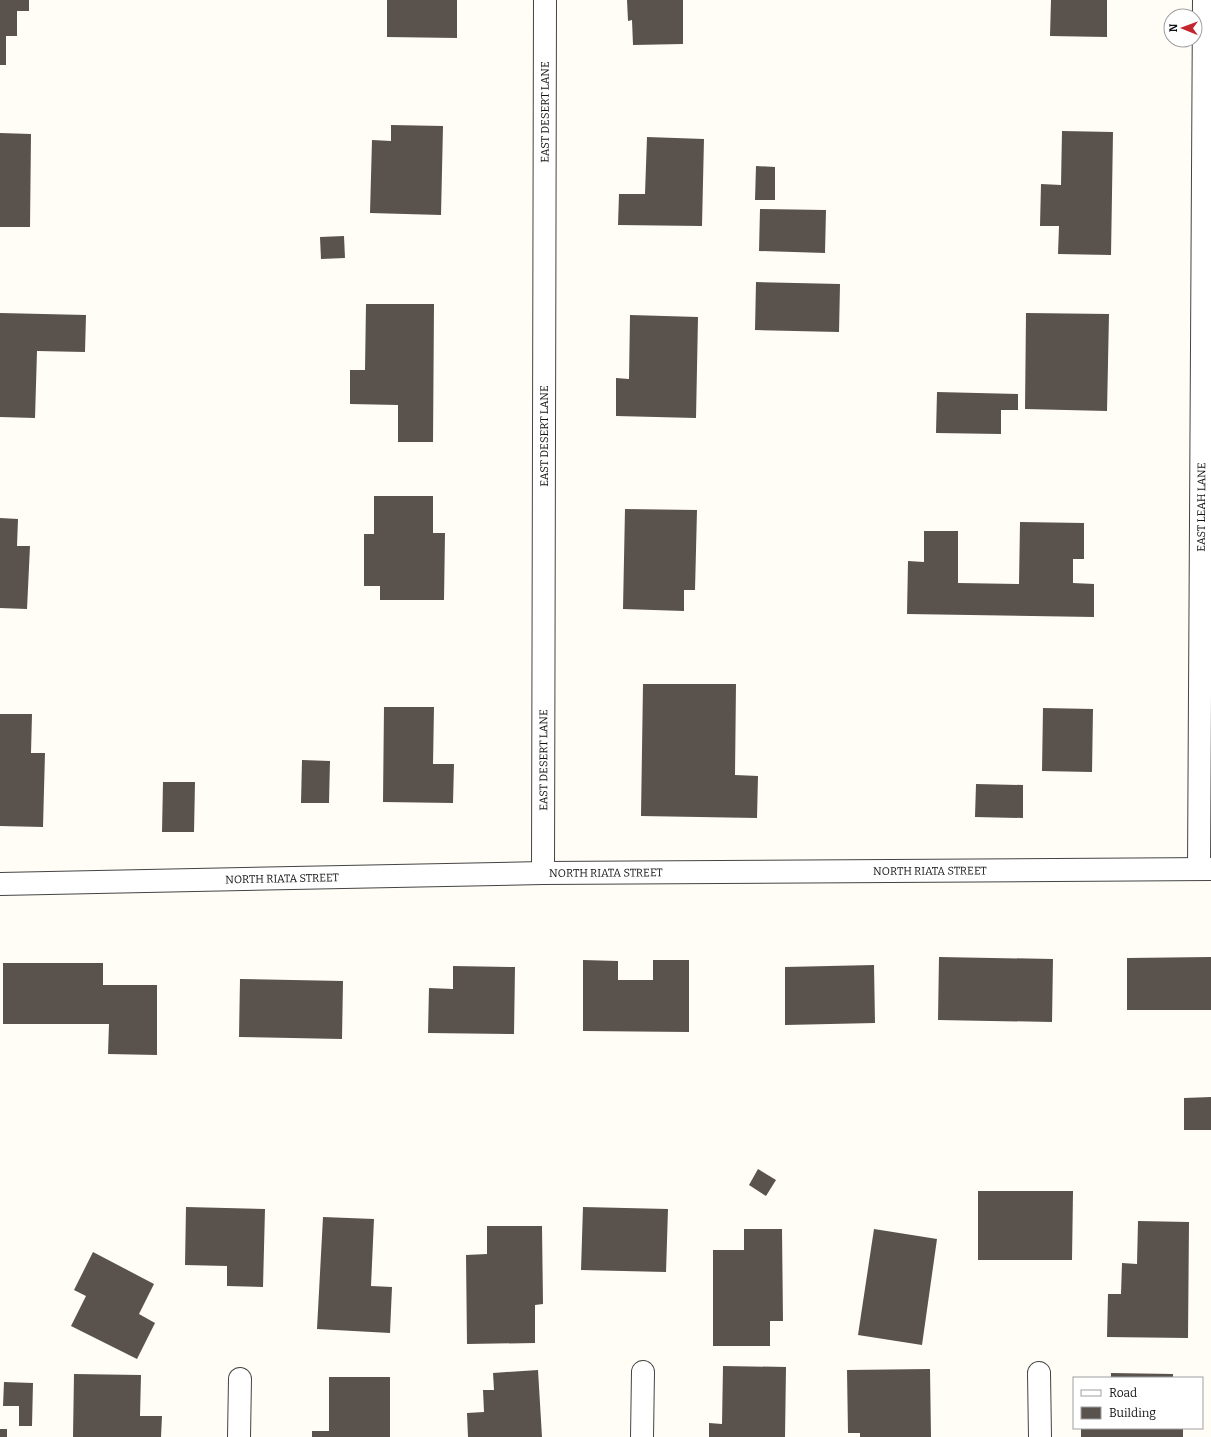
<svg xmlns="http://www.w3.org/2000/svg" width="1211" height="1437" font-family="Bitter,serif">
	<rect width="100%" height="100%" fill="#fffdf5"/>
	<g fill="#5a524d">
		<path d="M0,0H29V11H17V36H6V65H0Z"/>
		<path d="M387,0H457V38L387,37Z"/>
		<path d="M627,0H683V44L633,45L632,20L628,21Z"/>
		<path d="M1051,0H1107V37L1050,36Z"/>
		<path d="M391,125L443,126L441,215L370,213L372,140L391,141Z"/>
		<path d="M1062,131L1113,132L1111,255L1058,254L1059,226H1040L1041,184L1061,185Z"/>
		<path d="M0,133L31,134L30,227H0Z"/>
		<path d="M647,137L704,139L702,226L618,225L619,194H645Z"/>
		<path d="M756,166L775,167V200H755Z"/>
		<path d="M760,209L826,210L825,253L759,251Z"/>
		<path d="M344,236L345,258L321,259L320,237Z"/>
		<path d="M756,282L840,284L839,332L755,330Z"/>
		<path d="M366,304H434L433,442H398V405L350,404V370H365Z"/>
		<path d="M0,313L86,315L85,352L37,351L35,418L0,417Z"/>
		<path d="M1026,313L1109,314L1107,411L1025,409Z"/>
		<path d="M630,315L698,317L696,418L616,416V378L629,379Z"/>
		<path d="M937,392L1018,394V410H1001V434L936,433Z"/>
		<path d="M374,496H433V533H445L444,600H380V586H364V534H374Z"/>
		<path d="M625,509L697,510L695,590H684V611L623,609Z"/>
		<path d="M0,518L18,519L17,546H30L27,609L0,608Z"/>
		<path d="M1020,522L1084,523V559H1073V583L1094,584V617L907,614L908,561L924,562V531H958V583L1019,584Z"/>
		<path d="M643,684H736L735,775L758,776L757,818L641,816Z"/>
		<path d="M384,707H434L433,764H454L453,803L383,802Z"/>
		<path d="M1043,708L1093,709L1092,772L1042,771Z"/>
		<path d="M0,714H32L31,753H45L43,827L0,826Z"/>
		<path d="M302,760L330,761L329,803H301Z"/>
		<path d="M163,782H195L194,832H162Z"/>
		<path d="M976,784L1023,785V818L975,817Z"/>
		<path d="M939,957L1053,959L1052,1022L938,1020Z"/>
		<path d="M1211,957V1010H1127V958Z"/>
		<path d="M583,960L618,961V980H653V960H689V1032L583,1031Z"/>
		<path d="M3,963H103V985H157V1055L108,1054L109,1024H3Z"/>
		<path d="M874,965L875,1023L785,1025V967Z"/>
		<path d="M453,966L515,967L514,1034L428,1033L429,988L453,989Z"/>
		<path d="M240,979L343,981L342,1039L239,1037Z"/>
		<path d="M1211,1097V1130H1184V1098Z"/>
		<path d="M758,1169L776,1180L766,1196L749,1185Z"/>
		<path d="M978,1191H1073L1072,1260H978Z"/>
		<path d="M186,1207L265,1209L263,1287L227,1286V1266L185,1265Z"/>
		<path d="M583,1207L668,1209L666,1272L581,1270Z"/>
		<path d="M323,1217L374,1219L371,1286L392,1287L390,1333L317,1329Z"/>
		<path d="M1138,1221L1189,1222L1188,1338L1107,1337L1108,1294H1121L1122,1263L1137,1264Z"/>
		<path d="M487,1226H542L543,1304L535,1305V1343L467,1344L466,1255L487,1254Z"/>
		<path d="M744,1229H782L783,1321H770V1346H713V1250H744Z"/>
		<path d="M874,1229L937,1239L922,1345L858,1335Z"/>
		<path d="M93,1252L154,1284L139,1314L155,1323L137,1359L71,1326L86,1296L74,1290Z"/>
		<path d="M723,1366L786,1367L785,1437H709V1423L722,1424Z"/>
		<path d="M930,1369L931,1437H860V1433H848L847,1370Z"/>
		<path d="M538,1370L542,1437H468L467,1413L484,1412L483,1390H494L493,1373Z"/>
		<path d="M1111,1373L1173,1374V1378H1111Z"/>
		<path d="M74,1374L141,1375L140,1416H162L161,1437H73Z"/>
		<path d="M329,1377H390V1437H312V1431H329Z"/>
		<path d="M4,1382L33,1383L32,1426H19V1406H3Z"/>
		<rect x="1081" y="1428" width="102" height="9"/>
		<rect x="0" y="1429" width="7" height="8"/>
	</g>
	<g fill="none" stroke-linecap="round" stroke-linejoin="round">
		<g stroke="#444" stroke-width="24">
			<g id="street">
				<path id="s1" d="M1199,869L1204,0"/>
				<path id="s2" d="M543,873L545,0"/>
				<path id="s3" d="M0,884L543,873L1211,869"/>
				<path d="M1039,1373L1040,1437"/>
				<path d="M239,1437L240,1379"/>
				<path d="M642,1437L643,1372"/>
			</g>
		</g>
		<use href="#street" stroke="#fff" stroke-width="22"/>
	</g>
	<g text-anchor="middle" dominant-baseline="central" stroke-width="4" stroke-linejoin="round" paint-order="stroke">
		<g font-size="11" fill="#111" stroke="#fff">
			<text stroke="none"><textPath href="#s2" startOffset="761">EAST DESERT LANE</textPath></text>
			<text stroke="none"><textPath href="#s2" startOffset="437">EAST DESERT LANE</textPath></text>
			<text stroke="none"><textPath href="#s1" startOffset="362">EAST LEAH LANE</textPath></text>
			<text stroke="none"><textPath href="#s2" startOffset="113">EAST DESERT LANE</textPath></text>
			<text stroke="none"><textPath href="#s3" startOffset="930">NORTH RIATA STREET</textPath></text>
			<text stroke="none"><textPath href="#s3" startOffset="606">NORTH RIATA STREET</textPath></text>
			<text stroke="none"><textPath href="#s3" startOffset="282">NORTH RIATA STREET</textPath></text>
		</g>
	</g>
	<rect x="1073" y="1377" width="130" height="52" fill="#ffffff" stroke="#a0a0a0"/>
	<rect x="1081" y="1390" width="20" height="6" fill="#ffffff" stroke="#a0a0a0"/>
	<text x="1109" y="1397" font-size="12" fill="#111111">Road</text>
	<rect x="1081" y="1407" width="20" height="12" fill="#5a524d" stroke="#a0a0a0"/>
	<text x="1109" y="1417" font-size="12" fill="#111111">Building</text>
	<g transform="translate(1183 28) rotate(271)"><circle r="19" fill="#ffffff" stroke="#a0a0a0"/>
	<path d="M0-3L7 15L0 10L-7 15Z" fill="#c4262e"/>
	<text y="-6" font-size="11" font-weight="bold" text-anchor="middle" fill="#111111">N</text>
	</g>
</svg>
